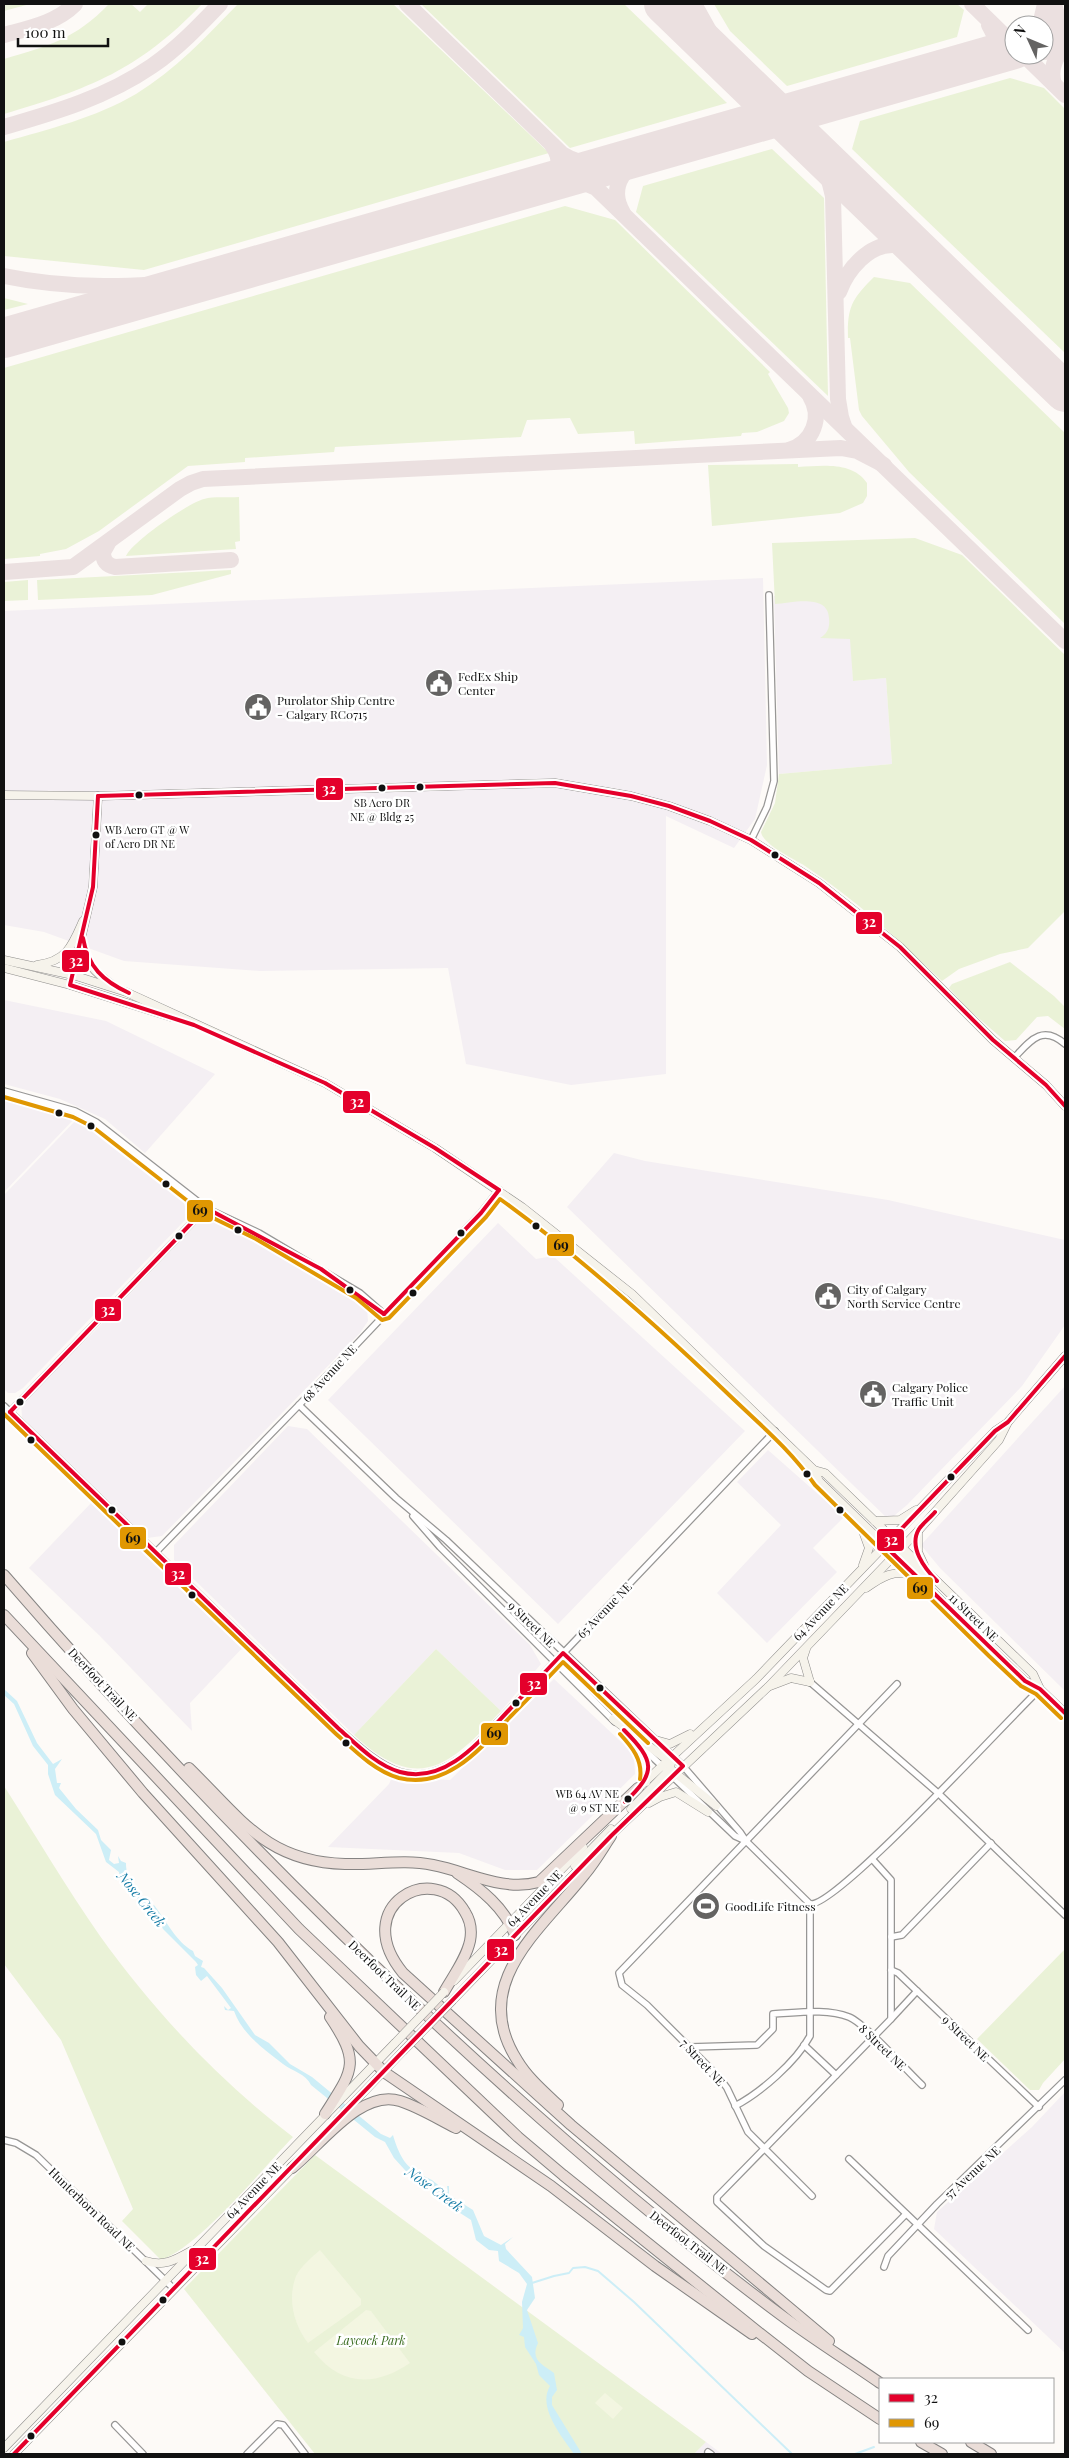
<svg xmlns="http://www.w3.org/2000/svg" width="1069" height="2458" font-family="'Playfair Display',serif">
	<rect width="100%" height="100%" fill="#fdfaf7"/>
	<g fill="#f4eff3">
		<path d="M763,578L767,765L755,819L734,848L666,816V1074L571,1085L466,1064L448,968L260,971L124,961L44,932L4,925V611Z"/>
		<path d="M849,591L853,681L886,678L892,764L779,774L774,596Z"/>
		<path d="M4,1000L106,1021L215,1074L145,1153L105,1119L60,1099L4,1084Z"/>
		<path d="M4,1100L76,1117L4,1192Z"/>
		<path d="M78,1118L111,1139L182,1198L187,1212L186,1219L23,1388L15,1393H8L4,1389V1195Z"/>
		<path d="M614,1153L645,1161L888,1200L1065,1240V1325L1022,1386L907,1505L889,1520L567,1207Z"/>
		<path d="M208,1217L219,1219L343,1288L367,1308L368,1321L360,1333L162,1536L147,1538L22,1417L21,1402L91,1335L199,1221Z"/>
		<path d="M498,1223L536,1259L553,1256L745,1431L558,1624L328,1400Z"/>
		<path d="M1065,1386V1691L940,1568L921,1545Z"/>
		<path d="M288,1426L307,1429L530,1645L541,1664L501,1711L436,1649L354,1735L174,1560V1545Z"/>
		<path d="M768,1450L844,1517L813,1548L837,1572L767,1643L717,1593L781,1525L737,1482Z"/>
		<path d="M94,1500L246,1644L190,1703L192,1731L99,1635L29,1568Z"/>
		<path d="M554,1679L634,1754L635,1774L537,1870H505L459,1853L328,1847L389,1784L392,1777L450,1780Z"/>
		<path d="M1065,2092V2353L934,2229L937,2212L1032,2127Z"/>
		<path d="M706,2442L722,2454H694Z"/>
	</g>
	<g fill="#eaf2d7">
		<path d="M4,4H30L4,11Z"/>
		<path d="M109,4H131L140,12L148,4H202C139,70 89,89 4,114V59C49,46 75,39 109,4Z"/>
		<path d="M238,4H393L549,153L144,270L4,256V142C49,129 95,118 136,94C175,70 206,37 238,4Z"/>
		<path d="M421,4H624L727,103L570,148Z"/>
		<path d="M714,4H957L964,10L957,37L787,86L730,31Z"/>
		<path d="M1010,78L1044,88L1065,109V353L852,149L860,121Z"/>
		<path d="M772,149L824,198L828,396L636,212L643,186Z"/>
		<path d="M565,206L615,220L770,372L768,374L788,408L789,413L784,421L757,432L742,433L741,436L635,444L634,431L578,434L570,418L527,420L521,437L335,447L334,452L245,458V462L188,466L99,531L66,549L40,554V556L4,559V368Z"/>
		<path d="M874,277L910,283L1065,433V624L909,472L862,416L859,410L850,338H848C847,306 853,298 874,277Z"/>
		<path d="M4,298L28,304L4,310Z"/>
		<path d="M798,464V467C821,466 852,461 867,483V496L863,503L840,513L712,526L708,465Z"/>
		<path d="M239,497L240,541L235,542L236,549L126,556C132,542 188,503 204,499C214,496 228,498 239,497Z"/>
		<path d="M915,538L962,555L1065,655V911L1028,948L1000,954L959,969L942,981C899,940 855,899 805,866C794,859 763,845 761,832L775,803L779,774L892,764L886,678L853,681L850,639L820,638C828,633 830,627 829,618C828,593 791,603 775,604L772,543Z"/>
		<path d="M231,570V574L152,595L38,600L37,580Z"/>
		<path d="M28,580V600L4,601V582Z"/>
		<path d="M1010,962L1054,996L1065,1007V1029L1048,1016L1037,1017L1016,1040L1005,1041L968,1009L949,988L952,984Z"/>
		<path d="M436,1649L501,1711C450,1765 419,1796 354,1735Z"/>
		<path d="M4,1786C36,1836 66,1887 100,1936C154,2011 219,2081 293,2137C263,2168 199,2247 161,2260L122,2221L133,2209L61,2040L4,1964Z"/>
		<path d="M1065,1949V2059L1043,2083L1039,2090H1030L977,2039Z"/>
		<path d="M315,2155L706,2442L694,2454H315L184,2289Z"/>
	</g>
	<g fill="#f3f6e1">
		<path d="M320,2250L361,2299V2305L308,2343C294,2325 287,2299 296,2276C301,2266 312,2257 320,2250Z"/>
		<path d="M366,2310L371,2311L410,2363C375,2387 341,2386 314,2352Z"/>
		<path d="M605,2393L623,2408L613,2419L595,2403Z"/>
	</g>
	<path fill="#cdeef7" d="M4,1689L17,1701L37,1743L53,1764L62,1759L55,1769L57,1783H61L59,1788L76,1809L98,1830L101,1840L111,1850L109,1860L114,1864L119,1863L118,1856L121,1861L126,1863C126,1866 126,1868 127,1871C128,1875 148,1907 150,1909L154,1905C166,1920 176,1942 193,1951L195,1956L203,1961L201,1967L204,1968L222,1988L255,2035L269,2043L290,2064L312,2077L381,2134L390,2138L393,2135C396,2146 405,2171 418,2170L417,2173L432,2180L448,2193L447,2186H449V2195L473,2210L484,2236L501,2245L513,2237L505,2244L506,2249L532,2277L535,2298L527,2310L538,2343C530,2360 542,2364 554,2373L557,2390L552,2397V2405L582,2454H574C562,2437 537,2407 550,2386L539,2375L536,2364L525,2347L524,2337L519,2335L523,2328L522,2302L527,2284L519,2273L499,2261L498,2251L489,2250L476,2240L471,2220L446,2204L427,2185L414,2180L394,2158L385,2142L375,2137L311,2085C306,2074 292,2071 283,2064C265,2050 242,2034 234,2011L225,2010L224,2006L228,2010L231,2008L207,1976L201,1981L196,1975L195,1967L198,1965L196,1962L163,1929L157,1916L137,1902C139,1892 132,1879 121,1878L115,1881L120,1878L119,1872L106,1862L96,1834L55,1795L48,1774V1765L33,1746L14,1704L4,1695Z"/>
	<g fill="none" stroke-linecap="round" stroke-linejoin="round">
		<g stroke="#cdeef7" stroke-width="2">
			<path d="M532,2283L554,2276L569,2273L573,2268L585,2267L598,2271L634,2302L792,2454"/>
			<path d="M855,2454L874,2447"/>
		</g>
		<g stroke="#ebe0e0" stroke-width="16">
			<path d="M407,4L562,154C585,168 605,165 630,159"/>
			<path d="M694,4L718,47L741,79"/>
			<path d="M972,4L1014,45"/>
			<path d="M1054,4L1065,44"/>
			<path d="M989,25C995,36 1001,46 990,56"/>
			<path d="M1040,25L1045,4"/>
			<path d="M4,35C29,28 56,23 75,4"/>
			<path d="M1024,55L1065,95"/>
			<path d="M1054,84C1049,69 1056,57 1065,45"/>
			<path d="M4,127C56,112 107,97 152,66C177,49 199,26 220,4"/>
			<path d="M814,151L827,172L833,196L838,399L841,417L844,426"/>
			<path d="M540,184C559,177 564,161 552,145"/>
			<path d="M538,185L577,180L596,188L1065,641"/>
			<path d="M623,213C606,184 628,164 652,153"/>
			<path d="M4,276C71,290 136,287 204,281"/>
			<path d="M839,292C847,270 869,243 895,245C903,245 911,249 918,252"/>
			<path d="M789,450C813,443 823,417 810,396"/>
			<path d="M108,543L103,552C103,560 106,565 115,567L231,560"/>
			<path d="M4,572L73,567L180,489L191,483L203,479L841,448L857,451L884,465"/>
		</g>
		<g stroke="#ebe0e0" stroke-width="40">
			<path d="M664,4L1065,392"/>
			<path d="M1044,40L1065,34"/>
			<path d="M4,338L1014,49"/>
		</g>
		<g stroke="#979695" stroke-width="8">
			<g id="street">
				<path d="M751,840L767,807L774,781L769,595"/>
				<path d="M1014,1058C1030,1041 1042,1024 1065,1044"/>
				<path d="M4,1091L75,1111L96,1122L206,1208L259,1233L360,1293L384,1314"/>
				<path d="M299,1405L396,1498L446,1540L683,1766L740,1832L746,1841L810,1904"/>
				<path d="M4,1406L338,1728C384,1769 413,1796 470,1751L775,1431"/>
				<path d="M10,1412L206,1208"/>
				<path d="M413,1516L440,1547L615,1722"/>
				<path d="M156,1552L299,1405L481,1213L499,1190"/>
				<path d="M810,1682L938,1793L1065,1915"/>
				<path d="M627,1733L664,1768"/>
				<path d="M671,1775L735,1836L746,1841"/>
				<path d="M873,1860L891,1880V2019L717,2197V2202L764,2246L826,2290L830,2291L906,2214"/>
				<path d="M810,1904C836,1908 1010,1717 1040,1689"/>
				<path d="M891,1937L902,1935L991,1843"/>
				<path d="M891,1970L898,1973L1039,2107"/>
				<path d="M891,2019L917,1991"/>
				<path d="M804,2045L836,2075"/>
				<path d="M690,2047L757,2045L773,2029V2014C796,2013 826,2008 849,2017C866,2024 906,2070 922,2085"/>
				<path d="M735,2106C760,2093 796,2062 810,2036V1904"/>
				<path d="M4,2140L16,2143L36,2155L173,2288"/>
				<path d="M849,2159L1028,2330"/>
				<path d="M812,2196L748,2132L727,2088L719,2077L647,2005L622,1985L619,1973L897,1684"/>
				<path d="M884,2267L888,2256L937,2204L1065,2080"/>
				<path d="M115,2425L143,2454"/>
				<path d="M708,2452L711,2454"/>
				<path d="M247,2454L277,2424L283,2425L305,2454"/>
			</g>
		</g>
		<g stroke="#8e8d8b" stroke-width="9">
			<g id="secondary">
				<path d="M4,795L98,796L555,783L631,796L669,806L710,821L751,840L819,883L900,947L993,1040L1046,1085L1065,1106"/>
				<path d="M83,944C85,964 96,973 111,984"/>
				<path d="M4,960L73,975L126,992L325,1083L435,1148L522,1207L632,1294L814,1470L819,1481L993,1651L1025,1681L1040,1689L1065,1713"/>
				<path d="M37,965C67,961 72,946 83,921"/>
				<path d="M4,968L70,985L171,1017"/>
				<path d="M72,978L93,887L98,796"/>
				<path d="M814,1470L825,1473L1033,1674L1040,1689"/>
				<path d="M875,1521L900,1520L916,1510"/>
				<path d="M861,1526L869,1548L863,1565"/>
				<path d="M918,1531V1552L924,1565"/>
				<path d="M894,1548L923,1574"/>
				<path d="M866,1588C883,1576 894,1569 915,1576"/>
				<path d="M806,1649L803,1658L810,1682"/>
				<path d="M770,1686L791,1678L810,1682"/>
				<path d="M613,1719L670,1762"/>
				<path d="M652,1739L670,1744L690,1734"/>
				<path d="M641,1747L647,1766L646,1782"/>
				<path d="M673,1771L716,1806"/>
				<path d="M635,1791L756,1679L995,1431L1007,1423"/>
				<path d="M649,1803L660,1797L676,1792L708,1812"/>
				<path d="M631,1809L670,1769L672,1757"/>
				<path d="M608,1838L768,1687L918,1531L999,1440L1008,1422L1065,1356"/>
				<path d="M575,1866L611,1829"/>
				<path d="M454,1981L583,1847"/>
				<path d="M453,2000L600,1847"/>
				<path d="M337,2120L403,2051"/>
				<path d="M146,2261C164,2267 175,2260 191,2251"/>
				<path d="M4,2448L395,2043"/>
				<path d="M14,2454L295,2165"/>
			</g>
		</g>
		<g stroke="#858382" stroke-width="12">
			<g id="highway">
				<path d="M4,1575C133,1724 271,1868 415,2004C532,2114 652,2219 781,2315C813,2339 847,2360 880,2383"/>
				<path d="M4,1615L299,1929L518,2137L563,2175L762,2335L808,2371L880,2419"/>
				<path d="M32,1653L73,1709L143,1793L278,1942L359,2046L384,2072L551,2186L655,2266L752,2334"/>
				<path d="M189,1768C241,1819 267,1862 345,1864C374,1865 404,1859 433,1865C469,1872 503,1892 539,1882L638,1788"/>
				<path d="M457,1873C481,1889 505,1908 515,1935"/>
				<path d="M444,1992C453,1976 466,1959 470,1941C472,1931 470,1920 465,1912C435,1858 348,1906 403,1973L571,2125L829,2341"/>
				<path d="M558,2105C543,2091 527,2077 517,2060C468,1983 542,1929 585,1874C595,1862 603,1848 611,1836"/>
				<path d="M325,2114C353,2070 361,2063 330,2017"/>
				<path d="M292,2168C320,2146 361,2088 400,2101C419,2107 438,2119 456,2128"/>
				<path d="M921,2442L942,2454"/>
				<path d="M971,2442L991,2454"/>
			</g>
		</g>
		<use href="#street" stroke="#fffefe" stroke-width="5.5"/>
		<use href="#secondary" stroke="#f6f3eb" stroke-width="8"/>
		<use href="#highway" stroke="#eaddd8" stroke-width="10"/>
		<g stroke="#8e8d8b" stroke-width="9" stroke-linecap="butt">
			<g id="secondary-bridge">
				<path d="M395,2043L444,1992"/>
				<path d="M403,2051L453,2000"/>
			</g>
		</g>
		<use href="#secondary-bridge" stroke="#f6f3eb" stroke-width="8"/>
		<g stroke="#fff" stroke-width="8">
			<g id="bus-1">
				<path d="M98,796L555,783L631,796L669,806L710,821L751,840L819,883L900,947L993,1040L1046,1085L1065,1106"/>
				<path d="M98,796L93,887L70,985L194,1025L325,1083L435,1148L499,1190"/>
				<path d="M83,938C88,967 103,981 129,993"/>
				<path d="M206,1208L321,1269L384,1314"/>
				<path d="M384,1314L481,1213L499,1190"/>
				<path d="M1065,1356L1008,1422L995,1431L885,1546L1025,1681L1040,1689L1065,1713"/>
				<path d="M10,1412L338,1728C356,1744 376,1765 400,1772C447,1785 482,1738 510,1709C528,1690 545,1672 563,1653L683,1766L611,1836L14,2454"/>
				<path d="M10,1412L206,1208"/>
				<path d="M935,1512C930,1518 923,1523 919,1529C908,1547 925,1569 937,1581"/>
				<path d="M624,1730C655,1761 657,1772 625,1802"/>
			</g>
		</g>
		<g stroke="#fff" stroke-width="8">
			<g id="bus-2">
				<path d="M4,1097L73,1117L93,1127L203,1213L256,1239L356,1298L382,1320L389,1318L486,1217L500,1199C580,1257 654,1323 726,1392C757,1422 790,1449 815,1485L989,1656L1021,1686L1036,1694L1061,1718"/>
				<path d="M4,1414L334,1732C353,1749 374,1771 399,1778C447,1790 481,1748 510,1717C528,1699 546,1680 563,1662L648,1743"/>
				<path d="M620,1734C632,1747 643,1760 640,1779"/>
			</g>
		</g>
		<use href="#bus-1" stroke="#e4002b" stroke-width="4"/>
		<use href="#bus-2" stroke="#e09702" stroke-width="4"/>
	</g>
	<defs>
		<g id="civic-disc" transform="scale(1.4375)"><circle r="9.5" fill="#646362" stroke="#fff"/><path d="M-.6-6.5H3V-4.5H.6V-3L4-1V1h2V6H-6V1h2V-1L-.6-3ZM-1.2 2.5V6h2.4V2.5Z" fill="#fff"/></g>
		<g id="stadium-disc" transform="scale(1.4375)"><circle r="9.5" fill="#646362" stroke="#fff"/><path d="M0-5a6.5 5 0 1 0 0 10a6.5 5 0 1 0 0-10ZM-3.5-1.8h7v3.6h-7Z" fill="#fff"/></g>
	</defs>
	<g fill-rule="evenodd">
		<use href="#civic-disc" x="439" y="683"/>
		<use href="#civic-disc" x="258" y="707"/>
		<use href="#civic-disc" x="828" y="1296"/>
		<use href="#civic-disc" x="873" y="1394"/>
		<use href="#stadium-disc" x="706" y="1906"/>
	</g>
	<g fill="#111" stroke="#fff" stroke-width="2">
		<circle cx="420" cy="787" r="4.5"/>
		<circle cx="382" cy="788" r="4.5"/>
		<circle cx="139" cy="795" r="4.5"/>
		<circle cx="96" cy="835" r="4.5"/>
		<circle cx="775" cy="855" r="4.5"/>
		<circle cx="59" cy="1113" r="4.5"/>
		<circle cx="91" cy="1126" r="4.5"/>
		<circle cx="166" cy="1184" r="4.5"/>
		<circle cx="536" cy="1226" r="4.5"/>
		<circle cx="238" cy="1230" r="4.5"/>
		<circle cx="461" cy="1233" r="4.5"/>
		<circle cx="179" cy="1236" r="4.5"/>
		<circle cx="350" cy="1290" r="4.5"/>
		<circle cx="413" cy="1293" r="4.5"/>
		<circle cx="20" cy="1402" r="4.5"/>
		<circle cx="31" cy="1440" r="4.5"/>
		<circle cx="807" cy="1474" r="4.5"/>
		<circle cx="951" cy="1477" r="4.5"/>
		<circle cx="112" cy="1510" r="4.5"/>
		<circle cx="840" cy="1510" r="4.5"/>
		<circle cx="192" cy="1595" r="4.5"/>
		<circle cx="600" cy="1688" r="4.5"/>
		<circle cx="516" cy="1703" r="4.5"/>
		<circle cx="346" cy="1743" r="4.5"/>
		<circle cx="628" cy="1799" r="4.5"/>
		<circle cx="163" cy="2300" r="4.5"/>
		<circle cx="122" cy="2342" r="4.5"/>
		<circle cx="31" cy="2436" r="4.5"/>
	</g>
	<g text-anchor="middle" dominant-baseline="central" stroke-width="5" stroke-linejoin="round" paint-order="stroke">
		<g font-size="11" fill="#111" stroke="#fff">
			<text x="382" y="802">SB Aero DR<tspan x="382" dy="14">NE @ Bldg 25</tspan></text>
			<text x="105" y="829" text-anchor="start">WB Aero GT @ W<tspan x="105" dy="14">of Aero DR NE</tspan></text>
			<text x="619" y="1793" text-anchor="end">WB 64 AV NE<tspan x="619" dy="14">@ 9 ST NE</tspan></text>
		</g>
		<g font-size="12" fill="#111" stroke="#fff" text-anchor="start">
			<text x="458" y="676">FedEx Ship<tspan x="458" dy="14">Center</tspan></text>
			<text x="277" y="700">Purolator Ship Centre<tspan x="277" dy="14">- Calgary RC0715</tspan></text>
			<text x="847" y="1289">City of Calgary<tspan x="847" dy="14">North Service Centre</tspan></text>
			<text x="892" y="1387">Calgary Police<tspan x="892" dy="14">Traffic Unit</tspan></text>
			<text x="725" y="1906">GoodLife Fitness</text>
		</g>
		<g font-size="12" fill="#111" stroke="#fff">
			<text transform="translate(329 1373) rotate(-47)">68 Avenue NE</text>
			<text transform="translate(604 1610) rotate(-46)">65 Avenue NE</text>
			<text transform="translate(820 1612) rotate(-46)">64 Avenue NE</text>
			<text transform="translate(974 1617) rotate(44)">11 Street NE</text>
			<text transform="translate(532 1624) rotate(44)">9 Street NE</text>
			<text transform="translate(103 1684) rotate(47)">Deerfoot Trail NE</text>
			<text transform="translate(534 1898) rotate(-46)">64 Avenue NE</text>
			<text transform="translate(385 1975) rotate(44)">Deerfoot Trail NE</text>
			<text transform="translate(966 2038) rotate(44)">9 Street NE</text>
			<text transform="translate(883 2047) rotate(44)">8 Street NE</text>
			<text transform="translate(703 2062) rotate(47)">7 Street NE</text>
			<text transform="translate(972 2172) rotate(-43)">57 Avenue NE</text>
			<text transform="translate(253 2190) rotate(-46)">64 Avenue NE</text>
			<text transform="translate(92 2209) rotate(44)">Hunterhorn Road NE</text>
			<text transform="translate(689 2242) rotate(38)">Deerfoot Trail NE</text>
		</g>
		<g font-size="12" font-style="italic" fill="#396b1f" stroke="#fff">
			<text x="371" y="2340">Laycock Park</text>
		</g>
		<g font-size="14" font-style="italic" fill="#167ca6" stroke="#fff">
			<text transform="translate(142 1899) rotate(51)">Nose Creek</text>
			<text transform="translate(435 2189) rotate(36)">Nose Creek</text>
		</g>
	</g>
	<g stroke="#fff" stroke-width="2">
		<rect x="315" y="777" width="29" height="24" rx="5" fill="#e4002b"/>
		<rect x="855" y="911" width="28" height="24" rx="5" fill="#e4002b"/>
		<rect x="61" y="949" width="29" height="24" rx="5" fill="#e4002b"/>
		<rect x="342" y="1090" width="29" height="24" rx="5" fill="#e4002b"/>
		<rect x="186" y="1199" width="28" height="24" rx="5" fill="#e09702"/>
		<rect x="546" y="1233" width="29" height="24" rx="5" fill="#e09702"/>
		<rect x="94" y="1298" width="28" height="24" rx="5" fill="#e4002b"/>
		<rect x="119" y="1526" width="28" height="24" rx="5" fill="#e09702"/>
		<rect x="876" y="1528" width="29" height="24" rx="5" fill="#e4002b"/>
		<rect x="164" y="1562" width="28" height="24" rx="5" fill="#e4002b"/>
		<rect x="906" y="1576" width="28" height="24" rx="5" fill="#e09702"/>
		<rect x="519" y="1672" width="29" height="24" rx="5" fill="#e4002b"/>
		<rect x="480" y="1722" width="29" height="24" rx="5" fill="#e09702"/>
		<rect x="486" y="1938" width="29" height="24" rx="5" fill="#e4002b"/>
		<rect x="188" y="2247" width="29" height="24" rx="5" fill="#e4002b"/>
	</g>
	<g font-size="14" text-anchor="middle" font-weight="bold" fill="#fff">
		<text x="329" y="794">32</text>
		<text x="869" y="927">32</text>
		<text x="76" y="966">32</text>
		<text x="357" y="1107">32</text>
		<text x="108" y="1315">32</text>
		<text x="891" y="1545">32</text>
		<text x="178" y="1579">32</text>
		<text x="534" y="1689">32</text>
		<text x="501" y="1955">32</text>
		<text x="202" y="2264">32</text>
	</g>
	<g font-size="14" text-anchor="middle" font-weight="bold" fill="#111">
		<text x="200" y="1215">69</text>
		<text x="561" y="1250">69</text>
		<text x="133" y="1543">69</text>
		<text x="920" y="1593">69</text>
		<text x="494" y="1738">69</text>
	</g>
	<rect width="1069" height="2458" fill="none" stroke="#111111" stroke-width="10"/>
	<rect x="879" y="2378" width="175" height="65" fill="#ffffff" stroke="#a0a0a0"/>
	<rect x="889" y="2394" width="25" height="8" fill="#e4002b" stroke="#a0a0a0"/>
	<text x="924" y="2403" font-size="15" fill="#111111">32</text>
	<rect x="889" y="2419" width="25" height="8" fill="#e09702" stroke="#a0a0a0"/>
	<text x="924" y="2428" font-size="15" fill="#111111">69</text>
	<g transform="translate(1029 40) rotate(314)"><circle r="24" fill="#ffffff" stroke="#a0a0a0"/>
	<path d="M0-4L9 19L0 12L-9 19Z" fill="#646362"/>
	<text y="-8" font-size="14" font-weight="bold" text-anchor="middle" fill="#111111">N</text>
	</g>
	<path d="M18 38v8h90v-8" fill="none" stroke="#111111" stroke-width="2.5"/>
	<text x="25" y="38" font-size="15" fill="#111111" stroke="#ffffff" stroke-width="4" paint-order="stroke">100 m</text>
</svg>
